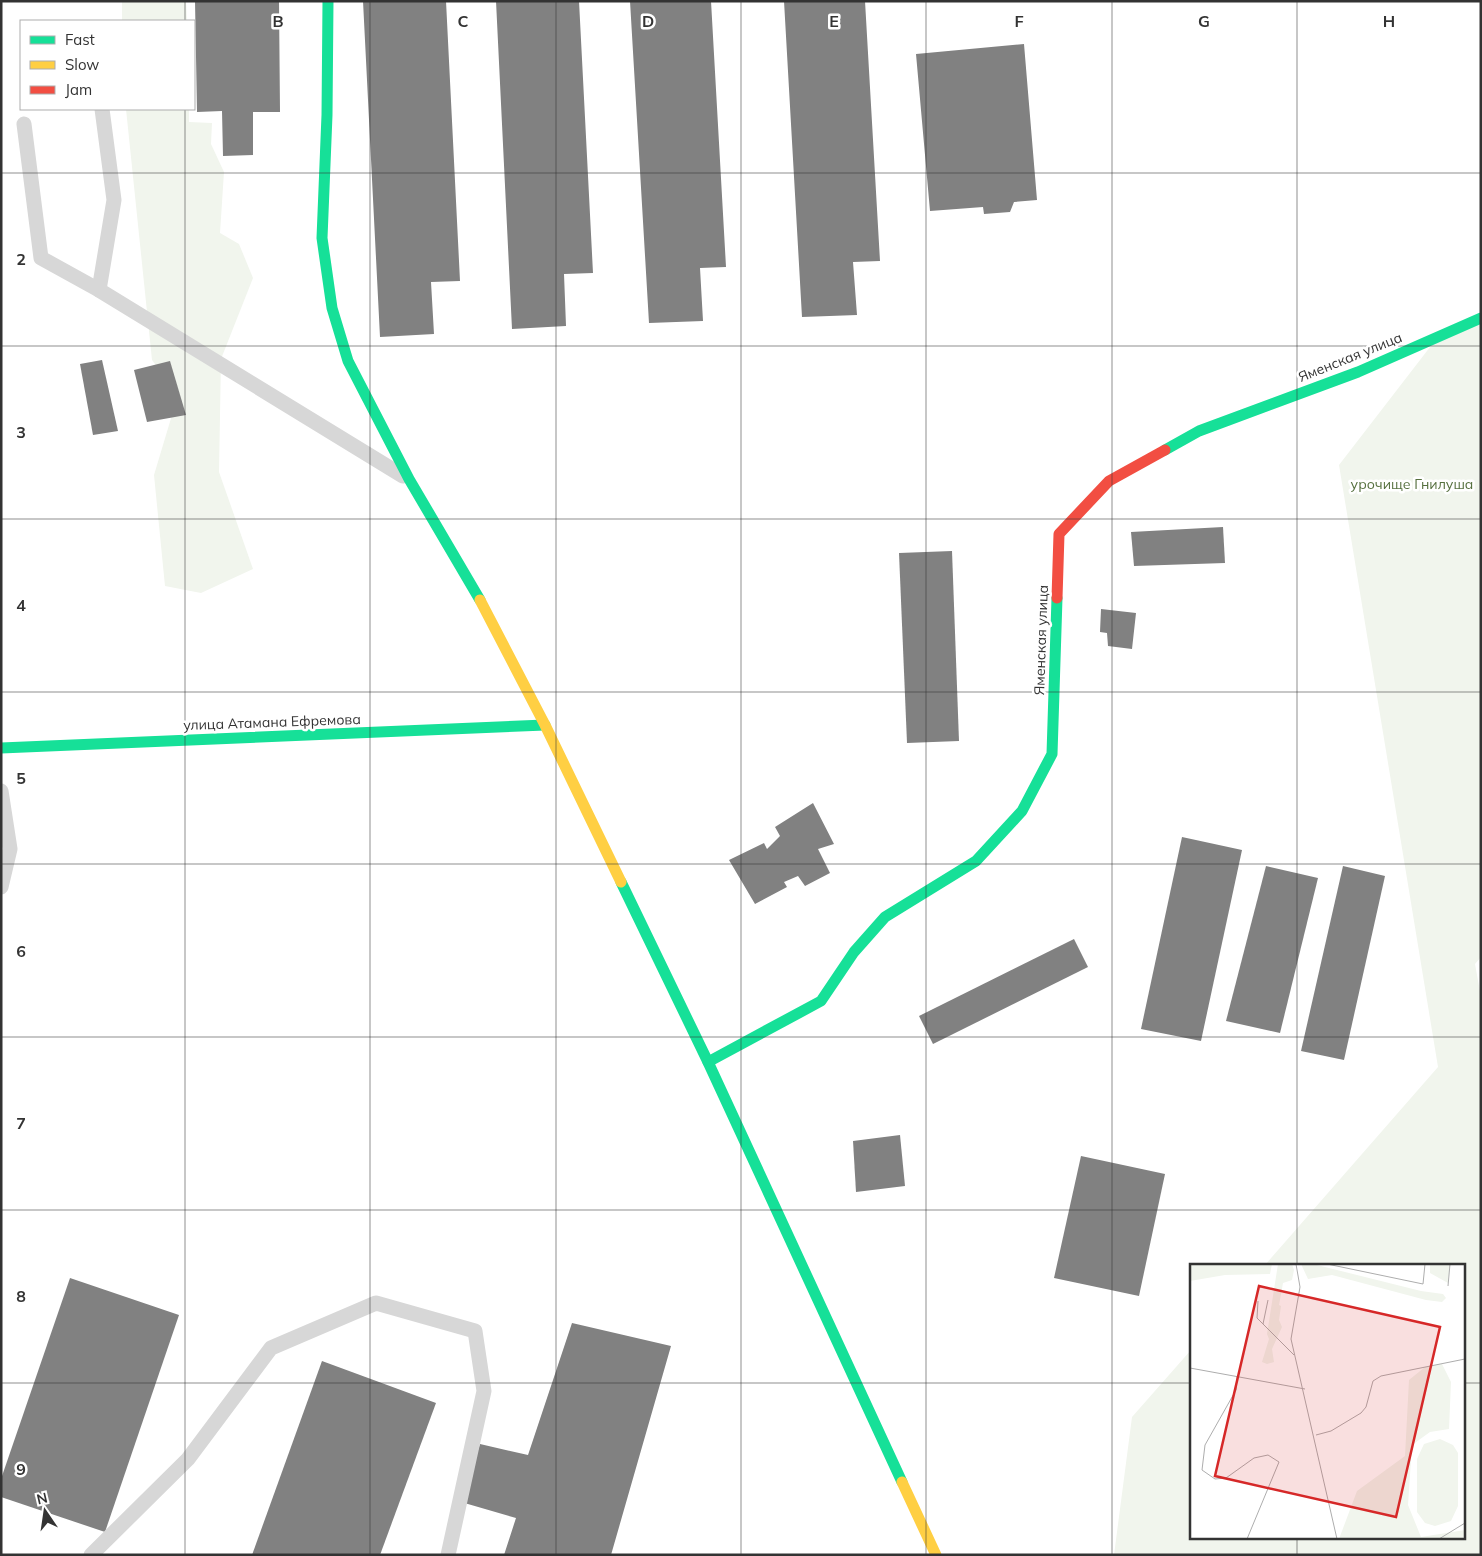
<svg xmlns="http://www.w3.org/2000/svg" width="1482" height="1556" font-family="Mulish,sans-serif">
	<rect width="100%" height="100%" fill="#fff"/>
	<g fill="#f1f5ed">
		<path d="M122,1H186L187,21H122Z"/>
		<path d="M126,109H189V122L212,123L211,144L224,172L220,233L239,244L253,278L221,359L219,472L253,569L201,593L165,586L154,475L178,395L152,360Z"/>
		<path d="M1481,319V957L1475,964L1481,997V1555H1114L1132,1417L1191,1350V1537H1463V1265H1265L1438,1067L1339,465L1437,338Z"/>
	</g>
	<g fill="#818181">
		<path d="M195,1H279L280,112H253V155L223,156L222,111L197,112Z"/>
		<path d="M363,1H446L460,281L431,282L434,334L380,337Z"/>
		<path d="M496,1H579L593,273L564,274L566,326L512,329Z"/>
		<path d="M630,1H711L726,267L700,268L703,321L649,323Z"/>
		<path d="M784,1H865L880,261L853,262L857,315L802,317Z"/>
		<path d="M1024,44L1037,200L1014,202L1010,212L984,214L983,207L930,211L916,54Z"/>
		<path d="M102,360L118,431L93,435L80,364Z"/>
		<path d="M170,361L186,415L147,422L134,370Z"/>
		<path d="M1223,527L1225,563L1134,566L1131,532Z"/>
		<path d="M952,551L959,741L907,743L899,553Z"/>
		<path d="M1101,609L1136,613L1132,649L1108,646L1107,633L1100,632Z"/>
		<path d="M813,803L834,844L818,849L830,873L805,886L798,876L784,882L787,887L755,904L729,860L764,843L767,849L780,836L775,827Z"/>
		<path d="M1182,837L1242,850L1201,1041L1141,1029Z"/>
		<path d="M1266,866L1318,878L1280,1033L1226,1021Z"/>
		<path d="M1343,866L1385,876L1344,1060L1301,1051Z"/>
		<path d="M1074,939L1088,967L933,1044L919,1016Z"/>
		<path d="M900,1135L905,1186L856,1192L853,1141Z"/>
		<path d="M1081,1156L1165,1174L1139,1296L1054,1278Z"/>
		<path d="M70,1278L179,1315L105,1532L1,1497V1479Z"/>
		<path d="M572,1323L671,1346L611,1555H504L516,1518L461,1502L480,1444L528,1455Z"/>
		<path d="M322,1361L436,1403L380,1555H252Z"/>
	</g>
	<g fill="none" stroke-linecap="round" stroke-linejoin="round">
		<g stroke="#d7d7d7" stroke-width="15">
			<path d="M102,109L114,200L99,290L403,476"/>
			<path d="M24,124L41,258L99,290"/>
			<path d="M1,791L10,849L1,887"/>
			<path d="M91,1555L188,1459L271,1348L376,1303L475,1331L484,1391L448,1555"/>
		</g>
		<g stroke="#16e098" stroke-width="11">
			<path d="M328,1L327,115L322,238L332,308L348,361L409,479L480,600"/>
			<path d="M1165,450L1199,431L1358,372L1481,318"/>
			<path d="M1,748L545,725"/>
			<path d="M621,882L708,1062L902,1482"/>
			<path d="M708,1062L821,1001L854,952L885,917L976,861L1022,811L1052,754L1057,598"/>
		</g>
		<g stroke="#ffcf43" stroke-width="11">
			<path d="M480,600L545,725L621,882"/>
			<path d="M902,1482L936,1555"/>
		</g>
		<path stroke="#f24e42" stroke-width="11" d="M1057,598L1059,534L1109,481L1165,450"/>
	</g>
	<path fill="none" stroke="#333" stroke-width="1" stroke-opacity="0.55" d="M185,1V21M370,1V1555M556,1V1555M741,1V1555M926,1V1555M1112,1V1555M1297,1V1265M185,109V1555M1,173H1481M1,346H1481M1,519H1481M1,692H1481M1,864H1481M1,1037H1481M1,1210H1481M1,1383H1191M1463,1383H1481M1297,1537V1555"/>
	<g text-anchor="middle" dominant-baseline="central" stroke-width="5" stroke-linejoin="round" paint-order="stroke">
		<g font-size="14" fill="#333" stroke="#fff">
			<text transform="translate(1350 357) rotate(-22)">Яменская улица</text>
			<text transform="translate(1041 640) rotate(-88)">Яменская улица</text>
			<text transform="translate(272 722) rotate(-2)">улица Атамана Ефремова</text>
		</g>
		<g font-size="14" fill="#56703f" stroke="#fff">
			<text x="1412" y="484">урочище Гнилуша</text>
		</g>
	</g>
	<g transform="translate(1190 1264)">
		<rect width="275" height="275" fill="#fff"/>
		<path d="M0,0H82L80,10L35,11L0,17ZM88,0H102L104,6L102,16L93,19L89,41L91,42L89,56L92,63L82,85L84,98L77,100L72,98L79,75L77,70ZM111,0H123L231,27L253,30L256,34L252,38L236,36L142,11L118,15ZM240,0H260L258,19L240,9ZM252,100L261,118L259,165L240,168L222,181L218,241L231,273L275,266V275H149L167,227L215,192L219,116L235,103ZM250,175L263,181L268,189V242L261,257L245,262L235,259L227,248V195L234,180Z" fill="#f1f5ed"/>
		<path fill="none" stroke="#adadad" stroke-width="1" d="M106,0L110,23L101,75L147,275M137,0L233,20L235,0M258,22L260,0M78,36L73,60L104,91M68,37L67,54L73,60M0,104L115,125M47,113L46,126L15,181L12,206L25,215L36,214L64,194L78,191L89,198L57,275M126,171L141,167L171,149L176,143L183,117L191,112L275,95M249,275L275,259"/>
		<path fill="#d62828" fill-opacity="0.15" stroke="#d62828" stroke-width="2.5" d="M69,22L250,63L206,253L25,212Z"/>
		<rect width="275" height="275" fill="none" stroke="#333" stroke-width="2.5"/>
	</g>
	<g font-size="16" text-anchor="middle" font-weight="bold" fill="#333" stroke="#fff" stroke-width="5" stroke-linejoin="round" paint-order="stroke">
		<text x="278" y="27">B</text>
		<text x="463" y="27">C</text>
		<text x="648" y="27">D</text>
		<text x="834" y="27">E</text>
		<text x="1019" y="27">F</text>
		<text x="1204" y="27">G</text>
		<text x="1389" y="27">H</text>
		<text x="21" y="265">2</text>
		<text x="21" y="438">3</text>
		<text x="21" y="611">4</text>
		<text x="21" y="784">5</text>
		<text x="21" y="957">6</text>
		<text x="21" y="1129">7</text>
		<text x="21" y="1302">8</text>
		<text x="21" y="1475">9</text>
	</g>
	<rect width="1482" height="1556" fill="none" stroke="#333333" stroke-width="5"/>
	<rect x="20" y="20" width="175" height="90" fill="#ffffff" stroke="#adadad"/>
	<rect x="30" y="36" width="25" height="8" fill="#16e098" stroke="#adadad"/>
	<text x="65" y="45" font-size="15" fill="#333333">Fast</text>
	<rect x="30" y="61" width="25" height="8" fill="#ffcf43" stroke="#adadad"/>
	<text x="65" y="70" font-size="15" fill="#333333">Slow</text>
	<rect x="30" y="86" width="25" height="8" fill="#f24e42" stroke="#adadad"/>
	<text x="65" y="95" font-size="15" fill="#333333">Jam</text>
	<g transform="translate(45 1511) rotate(347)" stroke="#ffffff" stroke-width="4" paint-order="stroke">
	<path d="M0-4L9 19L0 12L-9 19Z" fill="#333333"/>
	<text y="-8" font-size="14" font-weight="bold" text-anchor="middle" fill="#333333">N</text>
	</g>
</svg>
